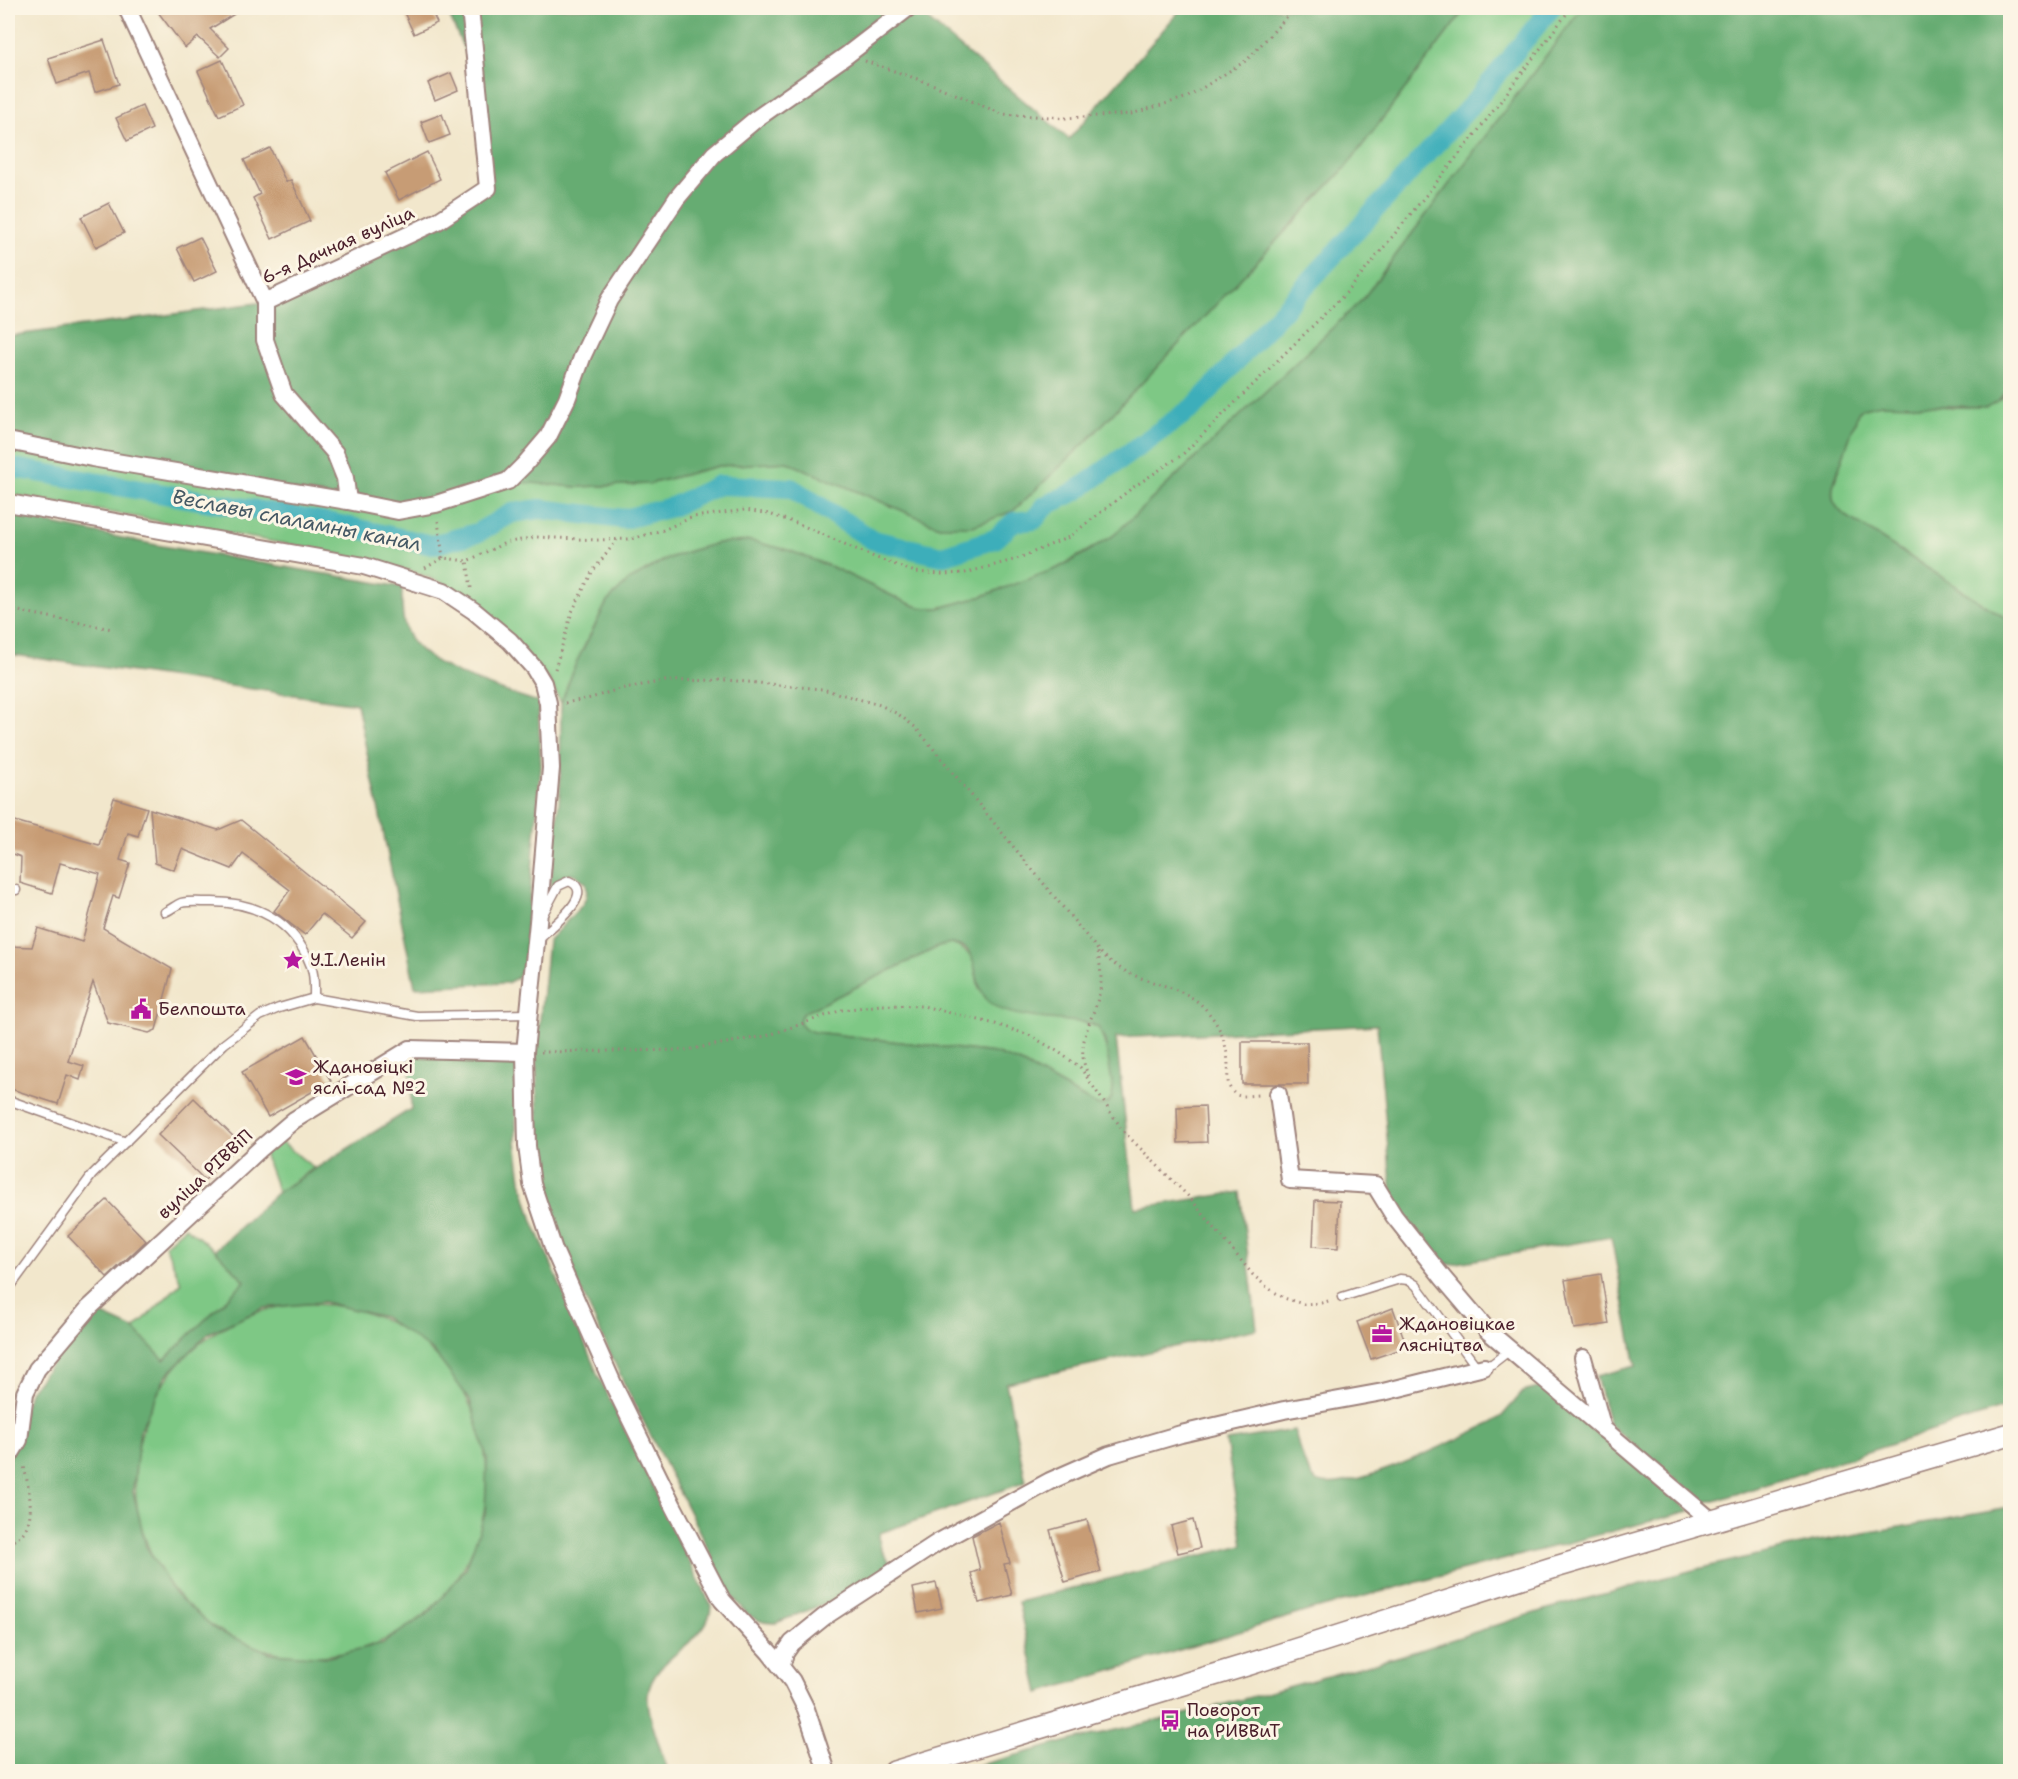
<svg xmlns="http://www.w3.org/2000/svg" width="2018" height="1779" font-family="'Shantell Sans',sans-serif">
	<rect width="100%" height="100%" fill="#fcf5e5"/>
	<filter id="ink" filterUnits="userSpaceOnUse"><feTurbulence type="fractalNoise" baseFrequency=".0167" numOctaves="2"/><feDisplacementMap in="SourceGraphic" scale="12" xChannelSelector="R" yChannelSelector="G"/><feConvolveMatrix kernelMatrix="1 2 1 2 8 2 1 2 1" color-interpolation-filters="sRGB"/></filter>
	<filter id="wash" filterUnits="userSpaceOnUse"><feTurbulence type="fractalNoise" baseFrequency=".008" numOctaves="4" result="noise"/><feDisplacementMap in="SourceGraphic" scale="24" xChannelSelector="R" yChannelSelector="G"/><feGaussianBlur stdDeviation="1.35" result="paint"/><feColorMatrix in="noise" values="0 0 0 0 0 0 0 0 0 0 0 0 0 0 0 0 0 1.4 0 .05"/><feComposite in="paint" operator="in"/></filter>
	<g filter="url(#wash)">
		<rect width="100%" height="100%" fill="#f2e7cc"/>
		<g fill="#7ec885" stroke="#647458" stroke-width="1.5">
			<path d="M1466,8H1582L1362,300L1113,536L1058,568L980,597L939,608H921L903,601L832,567L718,543L693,550L666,559L628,581L607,602L576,663L561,703L549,680L448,585L411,571L319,550L8,494V444L517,481L577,487L649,484L718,466L787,462L939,526L1013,511L1088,440L1346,167Z"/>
			<path d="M2010,388V621L1843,514C1834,505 1831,499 1833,486L1858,413L1863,408C1900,393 1967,420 2001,399C2005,396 2008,392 2010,388Z"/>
			<path d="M951,944C977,952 974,965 979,989L1098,1027C1105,1038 1115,1083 1113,1095C1112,1098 1110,1101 1108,1104L1099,1106L1092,1103L1021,1063L994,1053L814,1032L805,1029L800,1024V1017L805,1012L938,947Z"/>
			<path d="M279,1140L314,1168L278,1192L264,1153Z"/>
			<path d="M185,1227L215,1250L245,1281L164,1360L134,1329L181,1283L165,1245Z"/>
			<circle cx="311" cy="1480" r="176"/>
		</g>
		<g fill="#66ac72" stroke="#58664e" stroke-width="1.5" fill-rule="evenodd">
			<path d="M446,8H914L1069,139L1182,8H1466L1346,167L1088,440L1013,511L973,526H939L787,462L718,466L649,484L577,487L508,481L436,504L398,511L349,499C344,443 313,436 286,394C271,372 268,343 265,318L264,341L283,394L333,454L344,479L346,499L92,455L8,438V336L265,302L438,221L488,188L477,79Z"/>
			<path d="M1582,8H2010V388L1997,402L1986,407L1881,404L1863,408L1858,413L1833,486C1831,499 1834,505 1843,514L2010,621V1406L1715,1501H1701L1609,1424L1596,1376L1636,1366L1611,1237L1434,1267L1394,1216L1377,1025L1116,1038L1135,1208L1240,1192L1257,1329L1006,1383L1026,1482L880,1533C875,1548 891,1563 899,1574L776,1623C754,1624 744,1612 732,1596L623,1381L561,1247L540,1177L536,1059L548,941L582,905C587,898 588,892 586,883L575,874C563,875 557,879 550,889L560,791L561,703L576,663L607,602L628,581L666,559L693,550L718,543L751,541L788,550L832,567L903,601L921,608H939L980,597L1058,568L1085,553L1113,536L1362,300ZM951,944C955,945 961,946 965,948C979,958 972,991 993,1005C1012,1019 1066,1020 1090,1023L1098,1027L1105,1041L1113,1088L1112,1097L1108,1103L1099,1106L1092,1103L1021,1063L994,1053L814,1032L805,1029L800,1024V1017L805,1012L938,947Z"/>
			<path d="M8,515L157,545L402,587C402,603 401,619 408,634C422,668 505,691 538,702L541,767L524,965L517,978L507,983L415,987L357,704L8,654Z"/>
			<path d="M410,1055L516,1057V1141L521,1180L533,1221L597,1373L711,1605C711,1643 654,1654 648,1694C646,1712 662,1753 668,1771L8,1772V1463L29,1392L94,1311L134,1329L164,1360L245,1281L215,1250L278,1192L411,1109ZM324,1302L383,1317L433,1351L470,1400L487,1458L485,1514L466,1568L430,1612L383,1643L328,1657L271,1653L218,1631L175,1594L146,1546L133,1491L140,1430L166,1376L209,1333L264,1308Z"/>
			<path d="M1542,1387L1690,1511L1311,1610L1039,1693L1018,1602L1243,1545L1226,1441L1294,1430C1298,1443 1305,1472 1316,1480C1340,1499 1463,1436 1492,1423L1502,1416L1523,1392Z"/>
			<path d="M2010,1508V1771H958L1072,1740L1211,1708L1407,1654L1544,1610L1697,1569L1813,1542Z"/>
		</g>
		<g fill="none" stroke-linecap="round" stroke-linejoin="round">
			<path stroke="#3eaeba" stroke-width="20" d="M8,467L332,523L432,545L477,533L512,513L540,509L624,519L672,507L719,485L791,488L873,540L942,556L995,539L1014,522L1034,520L1045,506L1076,491L1195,406L1476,100L1551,8"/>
		</g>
		<g id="blocks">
			<g fill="#c79c74">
				<path d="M155,8H244L210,29L229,48L220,57L198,37L185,48Z"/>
				<path d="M402,8H430L437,23L414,34Z"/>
				<path d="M104,40L119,84L95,92L89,73L57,84L48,58Z"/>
				<path d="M222,60L243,105L219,116L198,71Z"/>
				<path d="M451,73L458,90L435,100L428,83Z"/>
				<path d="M142,106L152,129L127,141L116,118Z"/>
				<path d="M442,114L450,135L429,143L421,122Z"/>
				<path d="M270,148L286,182L291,180L310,221L272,239L253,198L260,194L244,160Z"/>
				<path d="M427,152L440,179L399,200L385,173Z"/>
				<path d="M109,203L124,233L96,247L81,217Z"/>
				<path d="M200,237L217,271L194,282L177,248Z"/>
				<path d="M114,798L147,808L138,836L128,833L120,860L130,863L119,898L113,896L103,928L172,969L156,1030L149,1033L108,1023L93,982L68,1061L84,1066L80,1080L67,1075L58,1104L8,1088V946L32,947L38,928L82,942L100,874L60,863L52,893L20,883L21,857L8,852V819L99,845Z"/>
				<path d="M150,809L218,830L241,820L366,922L352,938L322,914L305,935L274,911L290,890L243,854L232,869L182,849L174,870L155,863Z"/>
				<path d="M305,1036L331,1081L268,1117L242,1072Z"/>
				<path d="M1242,1042H1307L1308,1084H1242Z"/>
				<path d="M194,1098L240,1143L205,1180L158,1135Z"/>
				<path d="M1205,1106L1207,1142L1178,1143L1177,1107Z"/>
				<path d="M107,1200L146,1241L107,1277L68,1236Z"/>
				<path d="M1315,1200L1340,1201L1338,1248L1313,1246Z"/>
				<path d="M1601,1274L1609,1324L1574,1329L1565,1280Z"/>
				<path d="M1393,1308L1407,1347L1371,1359L1357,1322Z"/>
				<path d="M1087,1520L1101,1572L1065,1582L1050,1530Z"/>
				<path d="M1193,1520L1200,1548L1178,1553L1171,1526Z"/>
				<path d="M999,1522L1010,1563L1004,1564L1012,1595L979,1603L971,1573L980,1570L972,1536Z"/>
				<path d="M936,1583L942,1608L918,1613L913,1588Z"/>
			</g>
		</g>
	</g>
	<g filter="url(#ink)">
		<use href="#blocks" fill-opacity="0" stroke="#9e837c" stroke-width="1.5"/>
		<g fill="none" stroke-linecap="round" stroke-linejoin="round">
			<g stroke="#9e837c" stroke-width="11">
				<g id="service">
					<path d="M8,890H16"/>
					<path d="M165,912C170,910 176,905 181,903C189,901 200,902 209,902C255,901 294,921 311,966C315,976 314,987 314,998L417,1016L529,1014"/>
					<path d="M538,939C551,927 598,893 569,881L558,886L543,914"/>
					<path d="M8,1100L126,1142"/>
					<path d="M8,1290L92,1175L224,1044L260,1016L279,1008L314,998"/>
					<path d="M1342,1297L1400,1279L1408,1280L1416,1285L1473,1362L1478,1366L1492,1364L1510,1350"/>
				</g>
			</g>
			<g stroke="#9e837c" stroke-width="20">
				<g id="minor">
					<path d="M265,302L438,221L488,188L470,8"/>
					<path d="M8,441L92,458L348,501L345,478L335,453L284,394L265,340V302L127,8"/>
					<path d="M348,501L398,511L436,504L508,481L525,464L548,437L567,399L583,355L609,300L677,198L714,154L756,119L847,55L908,8"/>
					<path d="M8,503L364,566L444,591L474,611L510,641L534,668L543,683L548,703L551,768L538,922L525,1052L527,1146L532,1184L554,1250L614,1386L673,1506L722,1600L770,1653L792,1681L806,1709L827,1772"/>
					<path d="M1278,1094L1290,1180L1375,1185L1394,1216L1443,1278L1489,1332L1713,1522"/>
					<path d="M1583,1358L1603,1429"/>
					<path d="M8,1458L19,1440L25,1393L37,1369L57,1346L89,1308L260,1149L294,1120L410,1049L525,1052"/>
					<path d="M781,1667L785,1653L792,1643L803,1634L824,1617L937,1543L1050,1481L1109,1455L1181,1434L1284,1410L1383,1392L1484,1367"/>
				</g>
			</g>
			<g stroke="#9e837c" stroke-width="24">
				<path id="tertiary" d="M894,1772L1250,1664L1552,1568L2010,1434"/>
			</g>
			<g stroke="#9e837c" stroke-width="3" stroke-dasharray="1.5 4.5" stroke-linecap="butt">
				<path d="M865,61L932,84L1002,114L1065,118L1131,114L1188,97L1247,60L1295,8"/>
				<path d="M438,521L443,558"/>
				<path d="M425,568L443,558L467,561"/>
				<path d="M471,588L467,561L505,543L536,537L598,540L631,539L663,530L693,517L745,510L769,514L799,524L874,557L915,572L941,574L965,573L1017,559L1069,537L1132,488L1182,455L1350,289L1478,131L1571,8"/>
				<path d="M8,609L112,629"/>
				<path d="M555,669L572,612L592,572L617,540"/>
				<path d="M565,703L591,698L619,689L665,681L726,680L822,689L880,705L898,714L915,727L927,741L1098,950C1108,960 1118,968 1131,974C1158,986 1189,988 1208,1012C1221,1027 1228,1047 1228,1067C1229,1071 1227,1076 1228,1080C1228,1086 1232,1093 1237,1095C1243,1097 1254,1095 1260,1095"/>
				<path d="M541,1052L686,1050L766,1036L842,1010L881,1005L923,1006L995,1024L1029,1035L1057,1051L1080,1067L1124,1132L1190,1198L1253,1275L1268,1288L1284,1298L1303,1304L1321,1303L1332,1300"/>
				<path d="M1089,1076C1073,1046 1092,1023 1099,995C1103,981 1100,965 1098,952"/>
				<path d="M8,1543C41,1531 29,1492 24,1466"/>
			</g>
			<use href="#service" stroke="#fff" stroke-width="8"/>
			<use href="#minor" stroke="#fff" stroke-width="16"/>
			<use href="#tertiary" stroke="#fff" stroke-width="21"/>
		</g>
	</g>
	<defs>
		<g id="sight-bare" transform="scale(1.62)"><path d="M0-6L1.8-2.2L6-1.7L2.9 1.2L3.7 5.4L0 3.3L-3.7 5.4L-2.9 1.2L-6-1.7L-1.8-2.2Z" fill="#b5179e" stroke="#fcf5e5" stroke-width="2.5" paint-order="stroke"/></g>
		<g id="civic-bare" transform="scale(1.62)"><path d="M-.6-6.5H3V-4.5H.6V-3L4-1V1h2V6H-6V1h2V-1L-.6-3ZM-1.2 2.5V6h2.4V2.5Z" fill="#b5179e" stroke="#fcf5e5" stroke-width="2.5" paint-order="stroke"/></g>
		<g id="school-bare" transform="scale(1.62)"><path d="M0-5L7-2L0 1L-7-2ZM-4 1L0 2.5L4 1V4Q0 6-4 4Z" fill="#b5179e" stroke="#fcf5e5" stroke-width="2.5" paint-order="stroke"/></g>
		<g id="office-bare" transform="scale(1.62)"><path d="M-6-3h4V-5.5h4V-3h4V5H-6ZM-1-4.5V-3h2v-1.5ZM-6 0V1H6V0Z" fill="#b5179e" stroke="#fcf5e5" stroke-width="2.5" paint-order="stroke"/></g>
		<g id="bus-bare" transform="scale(1.62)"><path d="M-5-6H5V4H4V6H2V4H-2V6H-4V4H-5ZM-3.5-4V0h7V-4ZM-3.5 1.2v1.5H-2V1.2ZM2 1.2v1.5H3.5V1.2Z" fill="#b5179e" stroke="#fcf5e5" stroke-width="2.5" paint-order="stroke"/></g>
	</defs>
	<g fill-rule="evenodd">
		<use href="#sight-bare" x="293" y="960"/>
		<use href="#civic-bare" x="141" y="1009"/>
		<use href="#school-bare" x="296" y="1077"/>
		<use href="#office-bare" x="1382" y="1334"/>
		<use href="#bus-bare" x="1170" y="1720"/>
	</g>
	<g text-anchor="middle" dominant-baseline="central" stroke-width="6" stroke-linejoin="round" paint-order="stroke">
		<g font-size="18" fill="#4a1f2b" stroke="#fcf5e5">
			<text transform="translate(338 245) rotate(-24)">6-я Дачная вуліца</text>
			<text transform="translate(205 1174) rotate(-43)">вуліца РІВВіП</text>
		</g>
		<g font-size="18" fill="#4a1f2b" stroke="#fcf5e5" text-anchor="start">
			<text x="310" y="960">У.І.Ленін</text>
			<text x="158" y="1009">Белпошта</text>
			<text x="313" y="1067">Ждановіцкі<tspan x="313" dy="21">яслі-сад №2</tspan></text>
			<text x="1399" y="1324">Ждановіцкае<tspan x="1399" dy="21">лясніцтва</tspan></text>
			<text x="1187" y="1710">Поворот<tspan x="1187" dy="21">на РИВВиТ</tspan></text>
		</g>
		<g font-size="20" font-style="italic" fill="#455864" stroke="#fcf5e5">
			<text transform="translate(297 520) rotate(11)">Веславы слаламны канал</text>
		</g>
	</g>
	<rect width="2018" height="1779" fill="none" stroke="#fcf5e5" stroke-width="30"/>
</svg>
